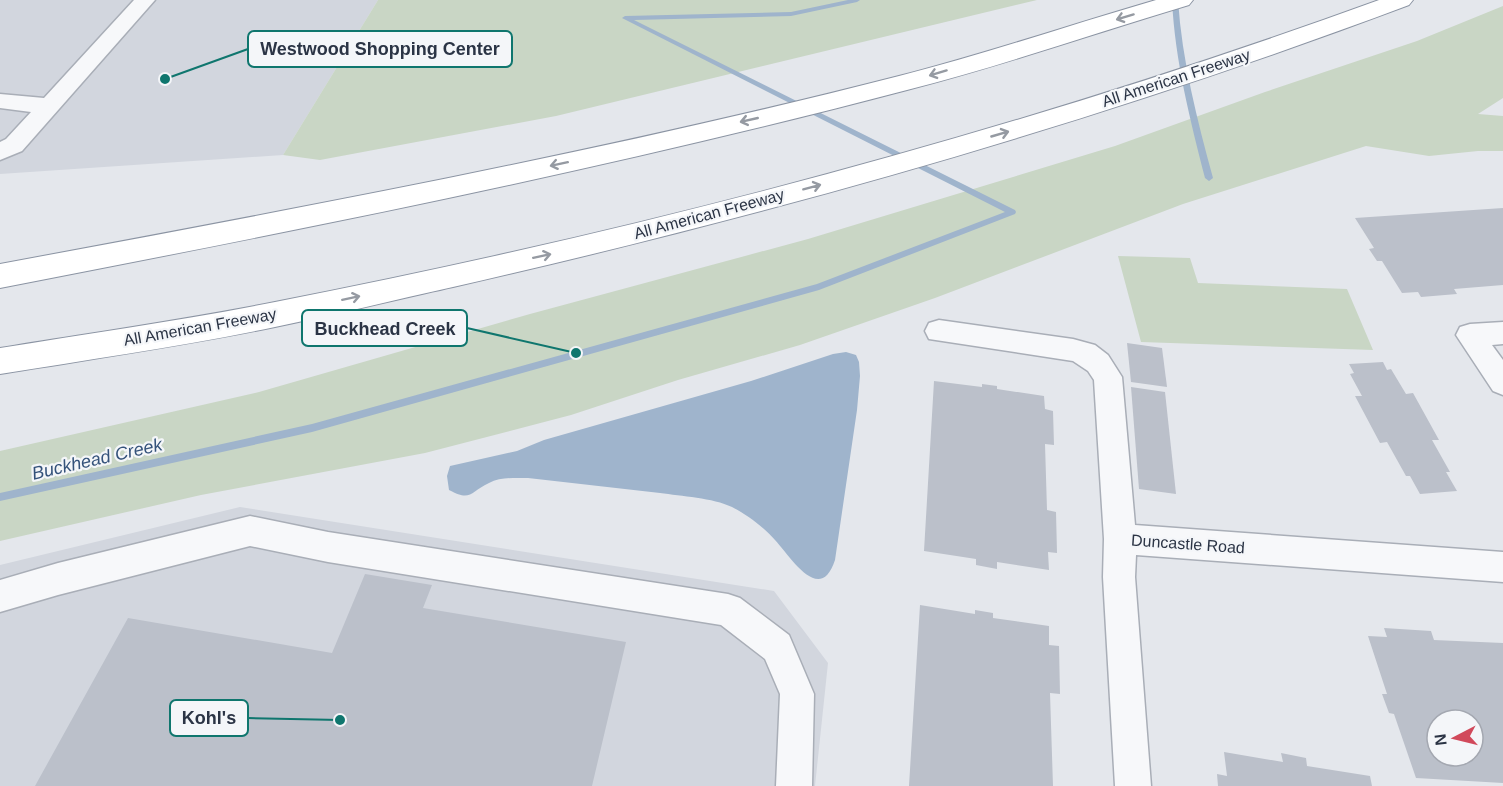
<svg xmlns="http://www.w3.org/2000/svg" width="1503" height="786" font-family="Arial,sans-serif">
	<rect width="100%" height="100%" fill="#e4e7ec"/>
	<g fill="#d2d6de">
		<path d="M0,0H378L283,155L0,174Z"/>
		<path d="M240,507L774,591L828,663L815,786H0V565Z"/>
	</g>
	<g fill="#c9d6c5">
		<path d="M378,0H1037L556,116L320,160L283,155Z"/>
		<path d="M1503,6V98L1478,114L1503,116V151H1478L1429,156L1366,146L1183,204L935,298L800,345L678,380L571,415L425,453L201,495L0,541V451L259,392L530,314L808,239L1115,146L1265,92L1417,41Z"/>
		<path d="M1118,256L1190,258L1198,283L1347,289L1373,350L1141,342Z"/>
	</g>
	<path fill="#9fb4cc" d="M846,352L856,355L859,362L860,376L857,410L835,560C820,606 790,556 775,540C765,528 746,514 732,507C713,498 681,496 660,493C616,488 572,483 528,478C515,478 500,477 489,483C470,492 471,502 449,490L447,476L450,466L517,451L544,440L751,381L833,354Z"/>
	<g fill="none" stroke-linecap="round" stroke-linejoin="round">
		<g fill="#9fb4cc" fill-rule="evenodd">
			<path d="M848,0H860L857,2L791,16L634,20L1015,210L1016,212L1015,214L819,290L312,432L0,501V493L312,424L817,284L1005,212L622,18L625,16L791,12Z"/>
			<path d="M1172,0H1178C1182,61 1197,119 1213,178L1209,181L1205,178C1190,119 1175,61 1172,0Z"/>
		</g>
	</g>
	<g fill="#bbc0ca" fill-rule="evenodd">
		<path d="M1503,208V285L1454,289L1457,294L1421,297L1418,292L1402,293L1382,261H1377L1369,249L1374,248L1355,218Z"/>
		<path d="M1127,343L1162,348L1167,387L1131,382Z"/>
		<path d="M1383,362L1387,370L1391,369L1406,394L1413,393L1439,440H1432L1450,472H1446L1457,491L1420,494L1410,476H1406L1387,442L1380,443L1355,396H1362L1350,374L1354,373L1349,364Z"/>
		<path d="M934,381L982,387V384L997,386V389L1044,396L1045,409L1053,411L1054,445L1045,444L1047,510L1056,512L1057,553L1048,552L1049,570L997,562V569L976,565V559L924,551Z"/>
		<path d="M1131,387L1165,392L1176,494L1139,489Z"/>
		<path d="M365,574L432,585L423,608L626,642L592,786H35L128,618L332,653Z"/>
		<path d="M920,605L975,614V610L993,613V618L1049,626V645L1059,646L1060,694L1050,693L1053,786H909Z"/>
		<path d="M1384,628L1431,631L1434,640L1503,643V783L1416,778L1394,714L1389,713L1382,694H1387L1368,636L1387,637ZM1437,720H1473V756H1437Z"/>
		<path d="M1224,752L1283,762L1281,753L1306,758L1307,766L1370,776L1372,786H1218L1217,774L1227,776Z"/>
	</g>
	<g fill="none" stroke-linecap="round" stroke-linejoin="round">
		<g stroke="#a9aeb7" stroke-width="3">
			<g id="minor">
				<path d="M134,0H155L22,151L0,160V142L6,139L31,112L0,108V94L44,98Z"/>
				<path d="M939,320L1073,339L1095,345L1108,355L1122,377L1135,525L1503,552V582L1136,555L1135,577L1151,786H1115L1103,577L1104,539L1094,380L1088,371L1073,361L929,339L925,331L929,323Z"/>
				<path d="M1503,322V344L1492,345L1503,360V395L1493,391L1456,335L1460,327L1470,324Z"/>
				<path d="M250,516L328,532L728,594L740,598L789,635L814,694L812,786H776L780,694L765,659L721,625L328,562L250,546L58,595L0,612V580L58,563Z"/>
			</g>
		</g>
		<g stroke="#8b94a3" stroke-width="2">
			<g id="highway">
				<path d="M1156,0H1193L1189,5C1095,33 1002,66 907,90C608,169 304,229 0,288V264C301,208 602,152 899,76C985,54 1070,25 1156,0Z"/>
				<path d="M1379,0H1413L1409,5C1098,122 778,213 453,287C394,300 334,315 275,327C184,346 91,359 0,374V348C92,333 184,320 275,302C649,229 1022,130 1379,0Z"/>
			</g>
		</g>
		<use href="#minor" fill="#f7f8fa" fill-rule="evenodd"/>
		<use href="#highway" fill="#fff" fill-rule="evenodd"/>
	</g>
	<defs><path id="oneway-shaft" d="M-6 0H5M1.5-3L5.5 0L1.5 3" fill="none" stroke-width="1.6" stroke-linecap="round" stroke-linejoin="round" transform="scale(1.5)"/></defs>
	<g stroke="#959aa2">
		<use href="#oneway-shaft" transform="translate(1125 17) rotate(163)"/>
		<use href="#oneway-shaft" transform="translate(938 73) rotate(163)"/>
		<use href="#oneway-shaft" transform="translate(749 120) rotate(167)"/>
		<use href="#oneway-shaft" transform="translate(1000 134) rotate(-16)"/>
		<use href="#oneway-shaft" transform="translate(559 164) rotate(168)"/>
		<use href="#oneway-shaft" transform="translate(812 187) rotate(-15)"/>
		<use href="#oneway-shaft" transform="translate(542 256) rotate(-12)"/>
		<use href="#oneway-shaft" transform="translate(351 298) rotate(-12)"/>
	</g>
	<g text-anchor="middle" dominant-baseline="central" stroke-width="4.5" stroke-linejoin="round" paint-order="stroke">
		<g font-size="16" fill="#2b3445" stroke="#f4f6f9">
			<text transform="translate(1176 78) rotate(-18)">All American Freeway</text>
			<text transform="translate(709 214) rotate(-15)">All American Freeway</text>
			<text transform="translate(200 327) rotate(-10)">All American Freeway</text>
			<text transform="translate(1188 544) rotate(4)">Duncastle Road</text>
		</g>
		<g font-size="18" font-style="italic" fill="#34527a" stroke="#f4f6f9">
			<text transform="translate(97 459) rotate(-13)">Buckhead Creek</text>
		</g>
	</g>
	<path fill="none" stroke="#0f766e" stroke-width="2" d="M165 79L248 49M576 353L467 328M340 720L248 718"/>
	<g fill="#0f766e" stroke="#f4f6f9" stroke-width="2">
		<circle cx="165" cy="79" r="6"/>
		<circle cx="576" cy="353" r="6"/>
		<circle cx="340" cy="720" r="6"/>
	</g>
	<g fill="#f4f6f9" stroke="#0f766e" stroke-width="2">
		<rect x="248" y="31" width="264" height="36" rx="6"/>
		<rect x="302" y="310" width="165" height="36" rx="6"/>
		<rect x="170" y="700" width="78" height="36" rx="6"/>
	</g>
	<g font-size="18" text-anchor="middle" font-weight="bold" fill="#2b3445">
		<text x="380" y="55">Westwood Shopping Center</text>
		<text x="385" y="335">Buckhead Creek</text>
		<text x="209" y="724">Kohl's</text>
	</g>
	<g transform="translate(1455 738) rotate(263)"><circle r="28" fill="#f4f6f9" stroke="#a4a8b1" stroke-width="1.5"/>
	<path d="M0-4.5L10 22L0 15L-10 22Z" fill="#d1495b"/>
	<text y="-9" font-size="16" font-weight="bold" text-anchor="middle" fill="#2b3445">N</text>
	</g>
</svg>
